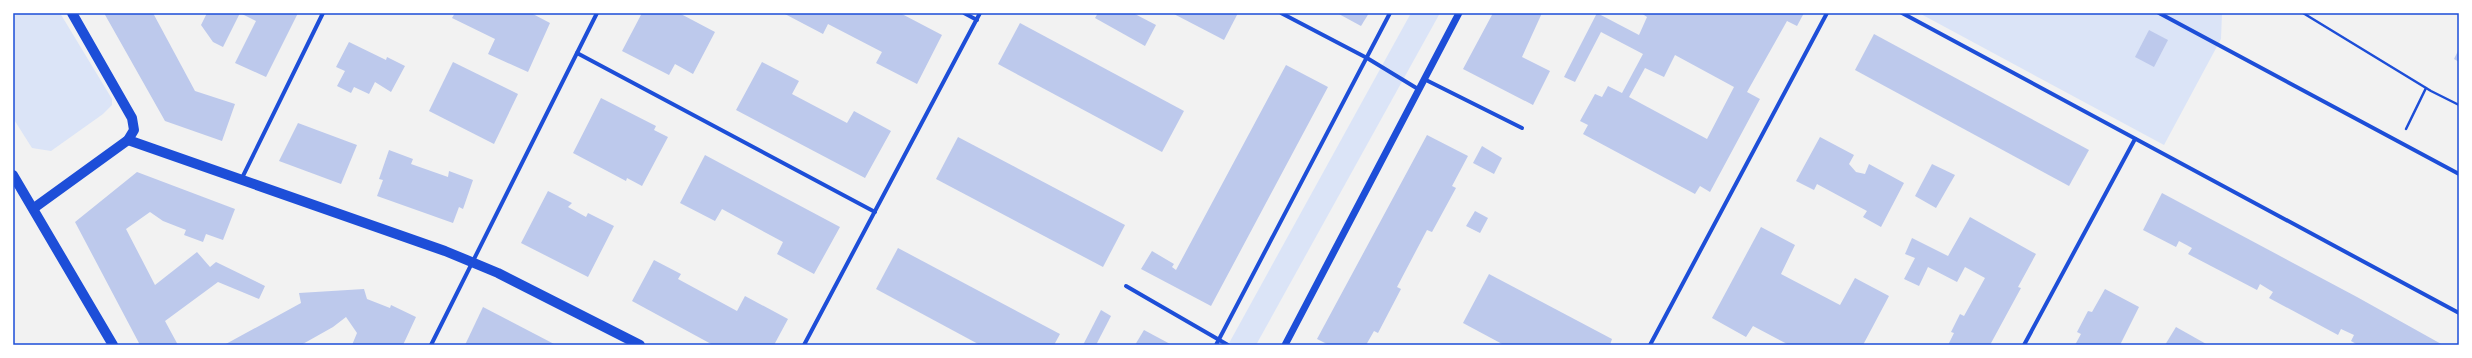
<svg xmlns="http://www.w3.org/2000/svg" width="2472" height="358" font-family="Montserrat,sans-serif">
	<rect width="100%" height="100%" fill="#f2f2f2"/>
	<g fill="#dbe4f7">
		<path d="M19,13H60L112,99V105L103,114L51,151L32,148L13,118V17Z"/>
		<path d="M1411,13H1440L1256,345H1228Z"/>
		<path d="M1919,13H2222L2221,39L2164,145Z"/>
	</g>
	<g fill="#bdc9ec" fill-rule="evenodd">
		<path d="M104,13H153L195,91L235,104L222,141L165,121Z"/>
		<path d="M207,13H298L266,77L235,63L256,21L240,13L223,47L213,42L201,25Z"/>
		<path d="M455,13H531L550,23L528,72L488,54L495,39L452,18Z"/>
		<path d="M642,13H679L715,32L693,74L675,64L669,75L622,51Z"/>
		<path d="M783,13H900L942,35L917,84L876,63L882,52L828,24L823,34Z"/>
		<path d="M1098,13H1133L1156,25L1145,46L1095,18Z"/>
		<path d="M1172,13H1238L1224,40Z"/>
		<path d="M1337,13H1369L1361,26Z"/>
		<path d="M1493,13H1542L1522,57L1550,71L1533,105L1463,69Z"/>
		<path d="M1597,13L1639,35L1647,17L1641,13H1804L1797,26L1787,21L1747,92L1760,99L1710,192L1700,186L1695,194L1583,134L1588,125L1580,121L1595,94L1602,97L1608,86L1622,93L1643,54L1601,32L1575,82L1564,77ZM1675,55L1734,87L1707,139L1629,97L1645,68L1664,77Z"/>
		<path d="M1020,23L1184,111L1162,152L998,64Z"/>
		<path d="M2149,30L2168,40L2154,67L2135,57Z"/>
		<path d="M1874,34L2089,150L2069,186L1855,70Z"/>
		<path d="M349,42L386,60L387,57L405,66L391,92L375,82L369,94L354,87L351,93L337,86L345,71L336,67Z"/>
		<path d="M2459,49V62L2454,59Z"/>
		<path d="M453,62L518,94L494,144L429,111Z"/>
		<path d="M762,62L799,81L792,94L847,123L854,111L891,131L865,178L736,110Z"/>
		<path d="M1286,65L1328,87L1211,306L1141,269L1152,251L1174,264L1172,267L1176,270Z"/>
		<path d="M601,98L656,126L654,130L668,137L642,186L627,178L626,181L573,153Z"/>
		<path d="M298,123L357,145L341,184L279,161Z"/>
		<path d="M1427,135L1468,156L1452,186L1456,188L1432,232L1427,230L1397,287L1401,289L1378,333L1374,331L1366,345H1329L1317,339Z"/>
		<path d="M958,137L1125,225L1103,267L936,179Z"/>
		<path d="M1820,137L1854,155L1849,164L1856,172L1865,174L1869,164L1904,183L1881,227L1863,217L1867,211L1817,184L1814,190L1796,181Z"/>
		<path d="M1482,146L1502,158L1494,174L1473,163Z"/>
		<path d="M389,150L413,159L411,164L448,177L449,171L473,180L463,209L459,207L453,223L377,196L383,180L379,179Z"/>
		<path d="M705,155L840,227L814,274L777,254L783,242L722,209L715,221L680,203Z"/>
		<path d="M1932,164L1955,175L1936,208L1915,196Z"/>
		<path d="M137,172L235,209L223,240L206,234L203,242L184,235L186,230L163,221L150,212L126,229L155,285L197,252L210,267L216,262L265,286L259,299L218,282L165,321L178,345H140L75,222Z"/>
		<path d="M548,191L572,203L568,207L586,217L588,213L614,226L588,277L521,243Z"/>
		<path d="M2162,193L2357,297L2443,345H2358L2351,341L2354,335L2341,329L2338,335L2269,298L2273,292L2260,284L2257,290L2188,254L2192,248L2179,241L2176,247L2143,230Z"/>
		<path d="M1475,211L1488,218L1480,233L1466,226Z"/>
		<path d="M1970,217L2036,254L2018,287L2021,288L1990,345H1948L1954,333L1951,332L1960,314L1964,316L1985,278L1965,267L1957,282L1928,267L1919,286L1904,279L1915,258L1905,254L1912,238L1948,256Z"/>
		<path d="M1761,227L1795,245L1781,274L1840,305L1855,278L1889,296L1863,345H1789L1753,326L1746,337L1712,318Z"/>
		<path d="M898,248L1060,334L1054,345H980L876,289Z"/>
		<path d="M654,260L681,274L678,279L737,311L745,296L788,319L774,345H713L632,301Z"/>
		<path d="M1489,274L1612,339L1610,345H1504L1463,323Z"/>
		<path d="M364,289L367,299L390,308L391,305L416,317L403,345H352L357,333L346,317L333,327L301,345H224L301,303L299,293Z"/>
		<path d="M2105,289L2139,307L2120,345H2075L2081,334L2077,332L2088,311L2092,312Z"/>
		<path d="M483,307L556,345H465Z"/>
		<path d="M1101,310L1111,316L1096,345H1083Z"/>
		<path d="M2176,327L2208,345H2165Z"/>
		<path d="M1144,330L1172,345H1135Z"/>
	</g>
	<g fill="none" stroke-linecap="round" stroke-linejoin="round">
		<g stroke="#1d4ed8" stroke-width="2.5">
			<path d="M2303,13L2431,91L2459,105"/>
			<path d="M2406,129L2426,88"/>
		</g>
		<g stroke="#1d4ed8" stroke-width="4">
			<path d="M964,13L977,20"/>
			<path d="M1281,13L1367,58L1418,89"/>
			<path d="M1902,13L2459,313"/>
			<path d="M2159,13L2459,174"/>
			<path d="M577,53L875,212"/>
			<path d="M1424,79L1522,128"/>
			<path d="M241,180L323,13"/>
			<path d="M1126,286L1228,345"/>
			<path d="M431,345L597,13"/>
			<path d="M804,345L980,13"/>
			<path d="M1216,345L1390,13"/>
			<path d="M1650,345L1827,13"/>
			<path d="M2024,345L2135,139"/>
		</g>
		<path stroke="#1d4ed8" stroke-width="7" d="M1285,345L1459,13"/>
		<g stroke="#1d4ed8" stroke-width="10">
			<path d="M128,140L445,251L498,273L640,345"/>
			<path d="M13,175L113,345"/>
			<path d="M34,208L128,140L134,130L132,118L72,13"/>
		</g>
	</g>
	<rect width="2472" height="358" fill="none" stroke="#ffffff" stroke-width="28"/>
	<rect x="14" y="14" width="2444" height="330" fill="none" stroke="#1d4ed8" stroke-width="1.5"/>
</svg>
